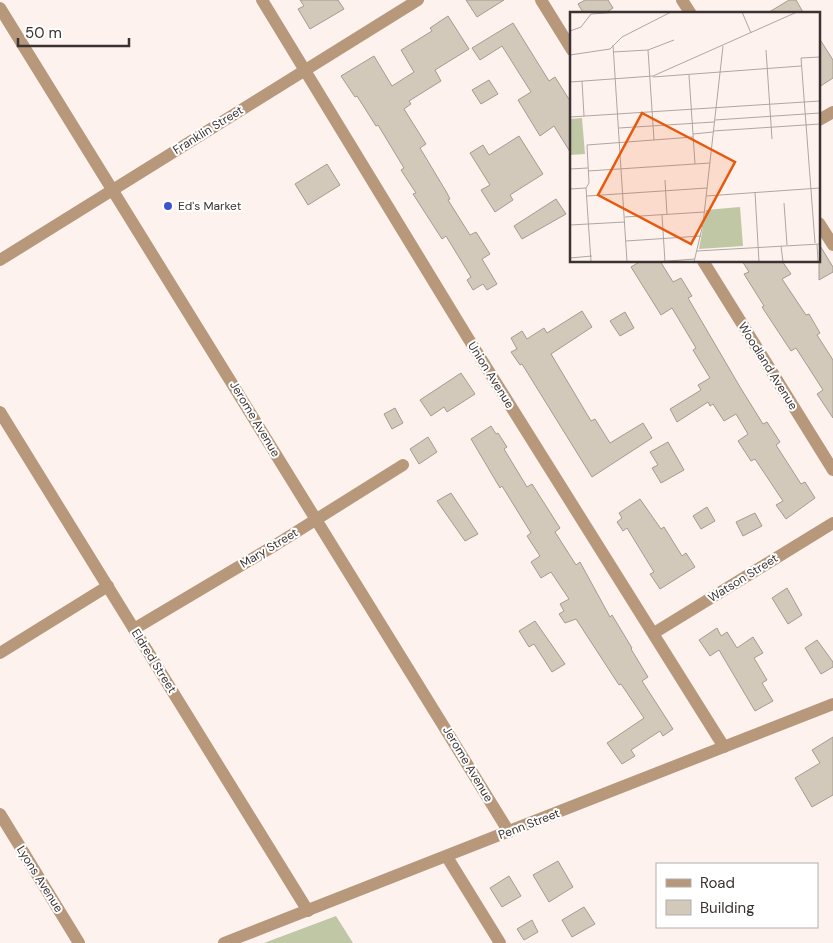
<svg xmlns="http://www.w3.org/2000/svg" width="833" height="943" font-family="'DM Sans',sans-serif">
	<rect width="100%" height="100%" fill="#fdf2ee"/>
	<path fill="#bfc7a5" d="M336,916L353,943H264Z"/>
	<g fill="#d3c9bb" stroke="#a59c8e">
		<path d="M300,0H338L344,9L310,29L298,9L304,6Z"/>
		<path d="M466,0H504L477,17Z"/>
		<path d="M585,0H608L613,8L604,14H584L578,4Z"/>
		<path d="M789,0H796L804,14H766Z"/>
		<path d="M448,16L469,49L435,70L441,81L409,101L411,104L404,109L426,144L420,148L447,193L450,199L448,200L470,235L476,232L490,254L482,259L497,284L487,290L483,284L473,290L467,280L471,277L446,236L442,239L413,194L416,193L401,170L404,168L378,125L376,126L357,96L355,97L341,76L374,56L392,86L414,72L401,50L432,31L430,28Z"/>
		<path d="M513,23L549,81L555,77L572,104V155L554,126L540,136L518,100L531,92L502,46L480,60L472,48Z"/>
		<path d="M819,38L833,60V78L819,87Z"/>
		<path d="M489,80L498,94L481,104L472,90Z"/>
		<path d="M519,136L543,174L510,195L513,200L495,212L481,190L490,185L470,153L483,145L489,155Z"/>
		<path d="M327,164L340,185L308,205L295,184Z"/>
		<path d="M556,199L566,214L522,239L514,226Z"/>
		<path d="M819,244L833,267V272L819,280Z"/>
		<path d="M641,261H660L673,282L681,278L692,296L688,298L740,387L763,424L767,422L780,442L776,445L801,484L805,482L815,498L786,519L776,505L783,501L755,459L751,461L738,441L748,434L736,414L724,421L713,404L710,406L708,402L677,422L670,409L701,390L698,385L710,378L693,350L696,348L672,308L661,315L631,267Z"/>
		<path d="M742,261H782L791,274L782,279L806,315L809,314L820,333L817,335L833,360V418L817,394L823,390L796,348L791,351L762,307L764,306L744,274L749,272Z"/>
		<path d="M582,311L592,327L551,354L591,421L595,419L610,443L643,423L652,438L592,477L522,364L520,365L511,352L517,349L511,338L522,331L527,339L544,328L547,333Z"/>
		<path d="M625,312L634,328L620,336L610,321Z"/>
		<path d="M461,373L475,394L447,412L444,407L431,416L420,400Z"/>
		<path d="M395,408L403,423L392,429L384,414Z"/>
		<path d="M491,426L496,434L498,433L507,447L504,449L527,487L532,484L560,528L555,532L576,565L580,562L610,617L612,615L632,648L631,649L648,677L642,681L673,729L663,736L660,731L631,750L635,756L622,764L607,743L644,718L621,684L619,685L576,619L565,623L559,614L564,611L560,604L569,599L551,572L541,578L531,562L540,556L527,536L531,533L502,486L500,488L471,439Z"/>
		<path d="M428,437L437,452L419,464L410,449Z"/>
		<path d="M668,442L684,470L661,483L652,468L658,465L650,452Z"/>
		<path d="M451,493L478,534L465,541L437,501Z"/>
		<path d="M640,499L661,529L664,527L682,556L686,553L695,567L660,589L650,574L654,572L627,528L623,531L617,522L622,518L619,513Z"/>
		<path d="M707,507L715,521L701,529L693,516Z"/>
		<path d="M755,513L762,526L743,536L736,522Z"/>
		<path d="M787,588L802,615L788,624L772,598Z"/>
		<path d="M535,621L565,664L552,672L534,644L529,647L519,631Z"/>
		<path d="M717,628L721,636L727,632L737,648L753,637L763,653L754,658L767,680L762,683L773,701L755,711L719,650L710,656L699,640Z"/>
		<path d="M817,640L833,662V667L821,674L805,648Z"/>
		<path d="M833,737V795L812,807L795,778L820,763L812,750Z"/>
		<path d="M558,861L573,887L549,902L533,875Z"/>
		<path d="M509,876L521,896L502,907L490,888Z"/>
		<path d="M584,907L595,924L572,937L562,920Z"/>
		<path d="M532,920L538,932L524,940L517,929Z"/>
	</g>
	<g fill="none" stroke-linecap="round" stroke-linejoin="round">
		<g stroke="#b7987b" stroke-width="12">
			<path d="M262,0L468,338L724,747"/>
			<path d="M541,0L572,50"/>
			<path d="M682,0L691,14"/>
			<path d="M0,8L509,832"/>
			<path d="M819,120L833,112"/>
			<path d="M819,223L833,245"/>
			<path d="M0,260L418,0"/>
			<path d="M703,261L833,470"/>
			<path d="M0,412L308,911"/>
			<path d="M134,629L277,544L403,465"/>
			<path d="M654,633L833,523"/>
			<path d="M0,653L108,586"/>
			<path d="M0,814L79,943"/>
			<path d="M447,857L500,943"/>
			<path d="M224,943L833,704"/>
		</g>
	</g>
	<circle fill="#3b56c9" stroke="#fff" stroke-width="2" cx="168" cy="206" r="5"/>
	<g text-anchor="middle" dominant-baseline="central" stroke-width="4" stroke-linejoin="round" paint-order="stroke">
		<g font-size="12" fill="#3b3331" stroke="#fff">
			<text transform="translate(208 130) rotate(-32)">Franklin Street</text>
			<text transform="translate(768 366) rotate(58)">Woodland Avenue</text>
			<text transform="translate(491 375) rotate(58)">Union Avenue</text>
			<text transform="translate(255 419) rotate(59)">Jerome Avenue</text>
			<text transform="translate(269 548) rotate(-31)">Mary Street</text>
			<text transform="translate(743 578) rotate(-32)">Watson Street</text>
			<text transform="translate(154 661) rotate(58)">Eldred Street</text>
			<text transform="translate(468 764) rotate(59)">Jerome Avenue</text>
			<text transform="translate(529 824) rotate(-21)">Penn Street</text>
			<text transform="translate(40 879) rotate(58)">Lyons Avenue</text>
		</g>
		<g font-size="12" fill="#3b3331" stroke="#fff" text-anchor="start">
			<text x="178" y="206">Ed's Market</text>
		</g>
	</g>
	<g transform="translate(570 12)">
		<rect width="250" height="250" fill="#fdf2ee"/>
		<path d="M12,106L15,142L0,143V107ZM170,195L173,234L129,237L136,198Z" fill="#bfc7a5"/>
		<path fill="none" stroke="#afa6a2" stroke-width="1" d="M172,0L181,21M0,19L11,15L21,2L50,0M43,33L57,250M78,38L84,128M196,38L202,127M43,40L78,38L104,28M0,43L40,37L52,25L101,0M119,63L125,152M83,65L231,54M12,69L14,104M0,70L83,64L227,0M0,105L250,89M145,108L250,101M49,116L144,110M143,119L250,112M123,122L143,120M0,157L18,156M18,159L140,151M95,168L97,203M0,177L16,176M185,180L189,250M17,184L137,176M136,184L250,176M214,191L217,233M92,203L95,250M55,205L134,200M0,213L55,210M56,229L131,224M245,231L231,46L250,45M247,232L248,250M211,234L213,250M127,239L250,232M0,246L22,244M21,250L16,176L19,171L17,133L123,125M85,250L125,247M124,250L133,212L153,34"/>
		<path fill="#e8590c" fill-opacity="0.15" stroke="#e8590c" stroke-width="2.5" d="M72,101L165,150L121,232L28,183Z"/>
		<rect width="250" height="250" fill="none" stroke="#3b3331" stroke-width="2.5"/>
	</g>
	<rect x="656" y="863" width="162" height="65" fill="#ffffff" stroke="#b1adad"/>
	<rect x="666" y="879" width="25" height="8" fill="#b7987b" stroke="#b1adad"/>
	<text x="700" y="888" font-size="15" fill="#3b3331">Road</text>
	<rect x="666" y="900" width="25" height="15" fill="#d3c9bb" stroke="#b1adad"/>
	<text x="700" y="913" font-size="15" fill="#3b3331">Building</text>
	<path d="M18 38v8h111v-8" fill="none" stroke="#3b3331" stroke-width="2.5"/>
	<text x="25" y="38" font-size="15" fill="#3b3331" stroke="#ffffff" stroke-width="4" paint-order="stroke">50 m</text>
</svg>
